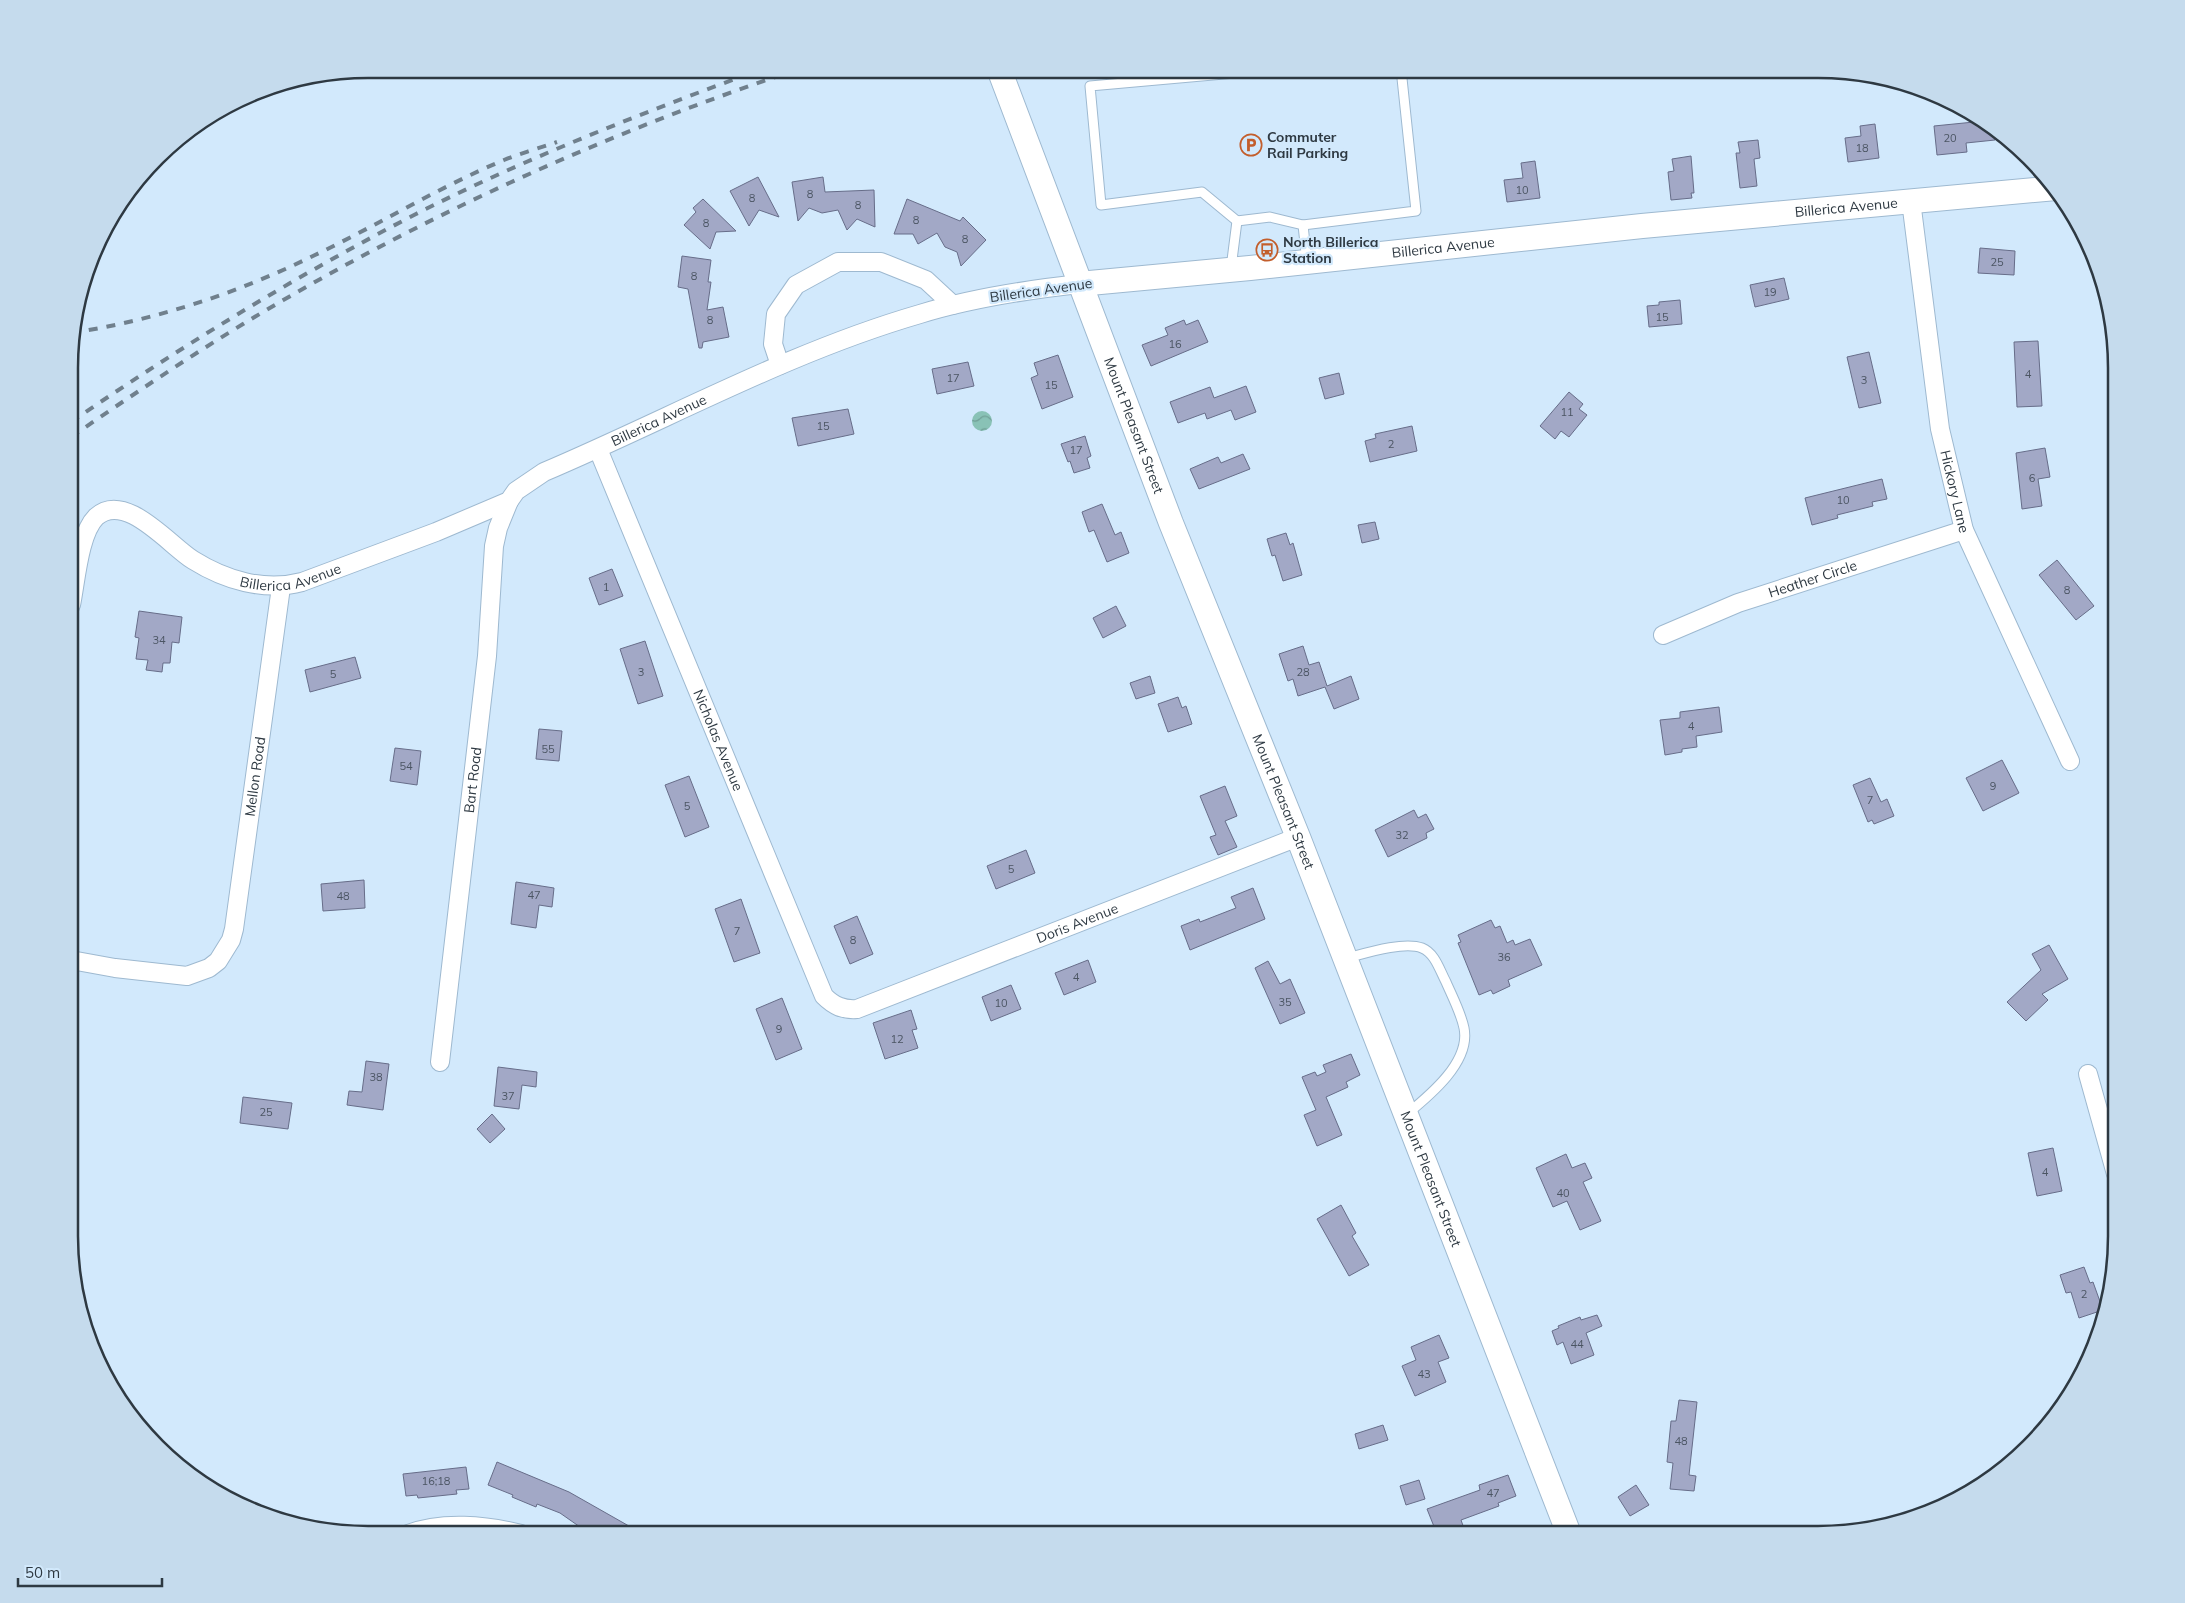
<svg xmlns="http://www.w3.org/2000/svg" width="2185" height="1603" font-family="Mulish,sans-serif">
	<defs>
		<pattern id="water-waves" width="16" height="10" patternUnits="userSpaceOnUse" patternTransform="scale(1.25)"><rect width="16" height="10" fill="#89c2b6"/><path d="M0 5q4-4 8 0t8 0" fill="none" stroke="#709f96"/></pattern>
	</defs>
	<rect width="100%" height="100%" fill="#d2e9fc"/>
	<circle fill="url(#water-waves)" cx="982" cy="421" r="10"/>
	<g fill="#a2a8c6" stroke="#676d89">
		<path d="M1973,115L1994,127L1995,140L1966,143L1967,152L1937,155L1934,126L1974,122Z"/>
		<path d="M1875,124L1879,158L1848,162L1845,138L1861,136L1860,126Z"/>
		<path d="M1758,140L1760,158L1754,159L1757,186L1740,188L1736,153H1740L1738,142Z"/>
		<path d="M1691,156L1694,193H1691L1692,198L1671,200L1668,172L1674,171L1672,159Z"/>
		<path d="M1535,161L1540,198L1507,202L1504,180L1523,178L1521,163Z"/>
		<path d="M758,177L779,217L759,210L749,226L730,191Z"/>
		<path d="M823,177L825,192L874,190L875,227L857,219L847,230L838,210L822,213L809,208L798,221L792,182Z"/>
		<path d="M703,199L736,231L716,232L710,249L684,225L696,212L693,208Z"/>
		<path d="M907,199L960,221L963,217L986,240L961,266L957,252L945,247L937,233L918,244L913,234H894Z"/>
		<path d="M1980,248L2015,251L2014,275L1978,273Z"/>
		<path d="M682,256L711,260L708,282H711L707,310L723,307L729,337L703,342L702,348H699L688,289L678,287Z"/>
		<path d="M1784,278L1789,299L1755,307L1750,285Z"/>
		<path d="M1680,300L1682,324L1649,327L1647,306L1659,305V302Z"/>
		<path d="M1184,320L1186,325L1198,320L1208,342L1151,366L1142,345L1168,335L1165,328Z"/>
		<path d="M2038,341L2042,406L2017,407L2014,342Z"/>
		<path d="M1869,352L1881,403L1859,408L1847,357Z"/>
		<path d="M1058,355L1073,397L1042,409L1031,378L1038,375L1034,363Z"/>
		<path d="M968,362L974,386L937,394L932,369Z"/>
		<path d="M1339,373L1344,394L1325,399L1319,378Z"/>
		<path d="M1246,386L1256,412L1235,420L1231,410L1207,419L1205,413L1178,423L1170,402L1210,387L1214,398Z"/>
		<path d="M1569,392L1583,404L1579,409L1587,415L1569,437L1561,431L1555,439L1540,426Z"/>
		<path d="M848,409L854,434L798,446L792,418Z"/>
		<path d="M1412,426L1417,451L1370,462L1365,441L1376,438L1375,434Z"/>
		<path d="M1085,436L1091,456L1087,458L1090,468L1074,473L1070,461L1068,462L1061,444Z"/>
		<path d="M2045,448L2050,477L2038,479L2042,506L2022,509L2016,453Z"/>
		<path d="M1243,454L1250,469L1199,489L1190,469L1218,457L1221,463Z"/>
		<path d="M1882,479L1887,499L1872,502L1873,506L1837,515L1838,518L1812,525L1805,498Z"/>
		<path d="M1102,504L1115,535L1121,532L1129,553L1107,562L1094,530L1089,532L1082,512Z"/>
		<path d="M1375,522L1379,539L1362,543L1358,525Z"/>
		<path d="M1286,533L1290,545L1293,543L1302,575L1283,581L1275,555L1272,556L1267,539Z"/>
		<path d="M2057,560L2094,606L2076,620L2039,575Z"/>
		<path d="M612,569L623,596L599,605L589,578Z"/>
		<path d="M1116,606L1126,626L1103,638L1093,618Z"/>
		<path d="M139,611L182,617L179,643L172,642L170,663H163L162,672L146,670L148,660L136,659L139,638L135,637Z"/>
		<path d="M645,641L663,696L638,704L620,649Z"/>
		<path d="M1303,646L1309,665L1319,662L1327,686L1351,676L1359,699L1334,709L1325,687L1298,696L1293,679L1288,681L1279,654Z"/>
		<path d="M355,657L361,678L310,692L305,670Z"/>
		<path d="M1150,676L1155,693L1136,699L1130,683Z"/>
		<path d="M1178,697L1182,708L1186,706L1192,724L1168,732L1158,704Z"/>
		<path d="M1719,707L1722,732L1696,736L1697,747L1682,749V752L1665,755L1660,720L1680,718V712Z"/>
		<path d="M539,729L562,731L559,761L536,759Z"/>
		<path d="M395,748L421,751L417,785L390,781Z"/>
		<path d="M2002,760L2019,793L1983,811L1966,778Z"/>
		<path d="M689,776L709,827L685,837L665,785Z"/>
		<path d="M1870,778L1881,802L1887,799L1894,816L1874,824L1872,820L1868,822L1853,785Z"/>
		<path d="M1225,786L1237,816L1225,821L1237,847L1218,855L1210,837L1216,835L1200,796Z"/>
		<path d="M1414,810L1418,818L1426,814L1434,829L1426,833L1427,838L1388,857L1375,830Z"/>
		<path d="M1026,850L1035,873L996,889L987,866Z"/>
		<path d="M364,880L365,908L323,911L321,884Z"/>
		<path d="M516,882L554,888L552,907L539,905L536,928L511,924Z"/>
		<path d="M1253,888L1265,919L1190,950L1181,926L1199,919L1200,922L1236,908L1231,897Z"/>
		<path d="M741,899L760,953L734,962L715,909Z"/>
		<path d="M857,916L873,954L850,964L834,926Z"/>
		<path d="M1491,920L1495,928L1500,926L1507,943L1513,940L1515,945L1530,939L1542,965L1508,980L1510,986L1493,994L1491,990L1479,995L1458,943L1461,942L1458,935Z"/>
		<path d="M2049,945L2068,979L2042,994L2048,1000L2026,1021L2007,1002L2041,970L2032,954Z"/>
		<path d="M1088,960L1096,982L1064,995L1055,973Z"/>
		<path d="M1268,961L1280,984L1290,979L1305,1013L1280,1024L1255,968Z"/>
		<path d="M1011,985L1021,1009L991,1021L982,997Z"/>
		<path d="M782,998L802,1049L776,1060L756,1009Z"/>
		<path d="M911,1010L917,1029L912,1030L918,1048L885,1059L873,1023Z"/>
		<path d="M1351,1054L1360,1075L1346,1082L1348,1087L1326,1097L1342,1135L1317,1146L1304,1115L1316,1110L1302,1077L1315,1072L1317,1076L1326,1072L1323,1065Z"/>
		<path d="M366,1061L389,1064L383,1110L347,1105L349,1091L362,1092Z"/>
		<path d="M498,1067L537,1072L536,1087L522,1085L519,1109L494,1106Z"/>
		<path d="M243,1097L292,1103L288,1129L240,1123Z"/>
		<path d="M492,1114L505,1129L490,1143L477,1129Z"/>
		<path d="M2053,1148L2062,1191L2037,1196L2028,1153Z"/>
		<path d="M1566,1154L1572,1168L1585,1163L1592,1178L1583,1182L1601,1221L1580,1230L1567,1201L1553,1207L1536,1168Z"/>
		<path d="M1341,1205L1356,1233L1352,1236L1369,1265L1349,1276L1317,1219Z"/>
		<path d="M2084,1267L2090,1283L2093,1282L2103,1310L2079,1318L2071,1292L2066,1293L2060,1275Z"/>
		<path d="M1597,1315L1602,1326L1586,1333L1594,1355L1571,1364L1563,1342L1557,1345L1552,1331L1559,1328L1558,1326L1580,1317L1581,1320Z"/>
		<path d="M1439,1335L1449,1358L1438,1362L1446,1382L1415,1396L1402,1366L1416,1360L1411,1347Z"/>
		<path d="M1679,1400L1697,1402L1689,1475L1696,1476L1694,1491L1670,1489L1673,1463L1667,1462L1671,1421H1676Z"/>
		<path d="M1383,1425L1388,1440L1359,1449L1355,1434Z"/>
		<path d="M497,1462L569,1492L643,1534H590L560,1513L537,1504L536,1507L512,1497L513,1495L488,1485Z"/>
		<path d="M466,1467L469,1489L456,1490L457,1494L418,1498L417,1495L406,1496L403,1474Z"/>
		<path d="M1508,1475L1516,1496L1498,1503L1499,1506L1461,1520L1466,1534H1437L1427,1509L1480,1490L1479,1485Z"/>
		<path d="M1419,1480L1425,1499L1406,1505L1400,1486Z"/>
		<path d="M1636,1485L1649,1505L1630,1516L1618,1497Z"/>
	</g>
	<g fill="none" stroke-linecap="round" stroke-linejoin="round">
		<g stroke="#9eb9d0" stroke-width="11">
			<g id="service">
				<path d="M1281,69L1090,86L1101,205L1202,192L1237,221L1270,217L1303,225L1416,211L1401,69"/>
				<path d="M1303,225L1307,262"/>
				<path d="M1231,268L1237,221"/>
				<path d="M1347,958C1366,953 1404,941 1422,948C1435,953 1440,971 1446,982C1452,996 1461,1013 1464,1028C1471,1062 1429,1096 1407,1114"/>
			</g>
		</g>
		<g stroke="#9eb9d0" stroke-width="20">
			<g id="minor">
				<path id="s1" d="M1911,201L1940,429L1964,530L2070,761"/>
				<path d="M780,365L773,344L776,314L796,285L838,262H881L926,280L953,305"/>
				<path id="s2" d="M598,449L824,996C834,1006 843,1010 857,1009L1298,837"/>
				<path id="s3" d="M71,605C76,581 79,534 96,517C125,490 170,546 193,560C225,580 264,592 302,582L436,532L509,501L516,491L544,472C669,419 789,352 920,314C972,298 1025,290 1079,284"/>
				<path id="s4" d="M1663,635L1738,603L1964,530"/>
				<path id="s5" d="M71,960L115,968L187,976L209,968L218,961L231,940L234,929L281,587"/>
				<path id="s6" d="M440,1062L487,656L494,546L498,528L509,501"/>
				<path d="M2088,1074L2116,1174"/>
				<path d="M408,1534C442,1521 486,1525 521,1534"/>
			</g>
		</g>
		<g stroke="#9eb9d0" stroke-width="26">
			<g id="secondary">
				<path id="s7" d="M999,69L1171,523L1298,837L1569,1534"/>
				<path id="s8" d="M1079,284L1250,268L1642,226L2056,188"/>
			</g>
		</g>
		<use href="#service" stroke="#fff" stroke-width="9"/>
		<use href="#minor" stroke="#fff" stroke-width="18"/>
		<use href="#secondary" stroke="#fff" stroke-width="24"/>
		<g stroke="#70808d" stroke-width="4" stroke-dasharray="9 9" stroke-linecap="butt">
			<path d="M71,333C156,320 238,293 315,255C378,225 439,187 504,160C521,153 540,148 557,142"/>
			<path d="M71,422C182,346 296,276 416,214C528,157 645,112 762,69"/>
			<path d="M71,437C128,398 184,360 243,324C418,218 606,133 799,69"/>
		</g>
	</g>
	<defs>
		<g id="parking-ring" transform="scale(1.125)"><circle r="9.5" fill="#d2e9fc" stroke="#c35e2c" stroke-width="1.5"/><path d="M-3.5-5.5H1a3.5 3.5 0 0 1 0 7H-1V5.5H-3.5ZM-1-3.4V-.6H.8a1.4 1.4 0 0 0 0-2.8Z" fill="#c35e2c"/></g>
		<g id="bus-ring" transform="scale(1.125)"><circle r="9.5" fill="#d2e9fc" stroke="#c35e2c" stroke-width="1.5"/><path d="M-5-6H5V4H4V6H2V4H-2V6H-4V4H-5ZM-3.5-4V0h7V-4ZM-3.5 1.2v1.5H-2V1.2ZM2 1.2v1.5H3.5V1.2Z" fill="#c35e2c"/></g>
	</defs>
	<g fill-rule="evenodd">
		<use href="#parking-ring" x="1251" y="145"/>
		<use href="#bus-ring" x="1267" y="250"/>
	</g>
	<g text-anchor="middle" dominant-baseline="central" stroke-width="4.5" stroke-linejoin="round" paint-order="stroke">
		<g font-size="11" fill="#4b5563">
			<text x="1950" y="138">20</text>
			<text x="1862" y="148">18</text>
			<text x="1522" y="190">10</text>
			<text x="810" y="194">8</text>
			<text x="752" y="198">8</text>
			<text x="858" y="205">8</text>
			<text x="916" y="220">8</text>
			<text x="706" y="223">8</text>
			<text x="965" y="239">8</text>
			<text x="1997" y="262">25</text>
			<text x="694" y="276">8</text>
			<text x="1770" y="292">19</text>
			<text x="1662" y="317">15</text>
			<text x="710" y="320">8</text>
			<text x="1175" y="344">16</text>
			<text x="2028" y="374">4</text>
			<text x="953" y="378">17</text>
			<text x="1864" y="380">3</text>
			<text x="1051" y="385">15</text>
			<text x="1567" y="412">11</text>
			<text x="823" y="426">15</text>
			<text x="1391" y="444">2</text>
			<text x="1076" y="450">17</text>
			<text x="2032" y="478">6</text>
			<text x="1843" y="500">10</text>
			<text x="606" y="587">1</text>
			<text x="2067" y="590">8</text>
			<text x="159" y="640">34</text>
			<text x="641" y="672">3</text>
			<text x="1303" y="672">28</text>
			<text x="333" y="674">5</text>
			<text x="1691" y="726">4</text>
			<text x="548" y="749">55</text>
			<text x="406" y="766">54</text>
			<text x="1993" y="786">9</text>
			<text x="1870" y="800">7</text>
			<text x="687" y="806">5</text>
			<text x="1402" y="835">32</text>
			<text x="1011" y="869">5</text>
			<text x="534" y="895">47</text>
			<text x="343" y="896">48</text>
			<text x="737" y="931">7</text>
			<text x="853" y="940">8</text>
			<text x="1504" y="957">36</text>
			<text x="1076" y="977">4</text>
			<text x="1285" y="1002">35</text>
			<text x="1001" y="1003">10</text>
			<text x="779" y="1029">9</text>
			<text x="897" y="1039">12</text>
			<text x="376" y="1077">38</text>
			<text x="508" y="1096">37</text>
			<text x="266" y="1112">25</text>
			<text x="2045" y="1172">4</text>
			<text x="1563" y="1193">40</text>
			<text x="2084" y="1294">2</text>
			<text x="1577" y="1344">44</text>
			<text x="1424" y="1374">43</text>
			<text x="1681" y="1441">48</text>
			<text x="436" y="1481">16;18</text>
			<text x="1493" y="1493">47</text>
		</g>
		<g font-size="14" font-weight="bold" fill="#2e3942" stroke="#d2e9fc" text-anchor="start">
			<text x="1267" y="137">Commuter<tspan x="1267" dy="16">Rail Parking</tspan></text>
			<text x="1283" y="242">North Billerica<tspan x="1283" dy="16">Station</tspan></text>
		</g>
		<g font-size="14" fill="#2e3942" stroke="#d2e9fc">
			<text stroke="none"><textPath href="#s8" startOffset="771">Billerica Avenue</textPath></text>
			<text stroke="none"><textPath href="#s8" startOffset="366">Billerica Avenue</textPath></text>
			<text transform="translate(1041 290) rotate(-8)">Billerica Avenue</text>
			<text stroke="none"><textPath href="#s3" startOffset="716">Billerica Avenue</textPath></text>
			<text stroke="none"><textPath href="#s7" startOffset="381">Mount Pleasant Street</textPath></text>
			<text stroke="none"><textPath href="#s1" startOffset="294">Hickory Lane</textPath></text>
			<text stroke="none"><textPath href="#s3" startOffset="311">Billerica Avenue</textPath></text>
			<text stroke="none"><textPath href="#s4" startOffset="160">Heather Circle</textPath></text>
			<text stroke="none"><textPath href="#s2" startOffset="315">Nicholas Avenue</textPath></text>
			<text stroke="none"><textPath href="#s5" startOffset="342">Mellon Road</textPath></text>
			<text stroke="none"><textPath href="#s6" startOffset="284">Bart Road</textPath></text>
			<text stroke="none"><textPath href="#s7" startOffset="786">Mount Pleasant Street</textPath></text>
			<text stroke="none"><textPath href="#s2" startOffset="865">Doris Avenue</textPath></text>
			<text stroke="none"><textPath href="#s7" startOffset="1191">Mount Pleasant Street</textPath></text>
		</g>
	</g>
	<path d="M0 0H2185V1603H0ZM368 78H1818A290 290 0 0 1 2108 368V1236A290 290 0 0 1 1818 1526H368A290 290 0 0 1 78 1236V368A290 290 0 0 1 368 78Z" fill="#c5dbed" fill-rule="evenodd"/>
	<path fill="none" stroke="#2e3942" stroke-width="2.5" d="M368 78H1818A290 290 0 0 1 2108 368V1236A290 290 0 0 1 1818 1526H368A290 290 0 0 1 78 1236V368A290 290 0 0 1 368 78Z"/>
	<path d="M18 1578v8h144v-8" fill="none" stroke="#2e3942" stroke-width="2.5"/>
	<text x="25" y="1578" font-size="15" fill="#2e3942" stroke="#d2e9fc" stroke-width="4" paint-order="stroke">50 m</text>
</svg>
